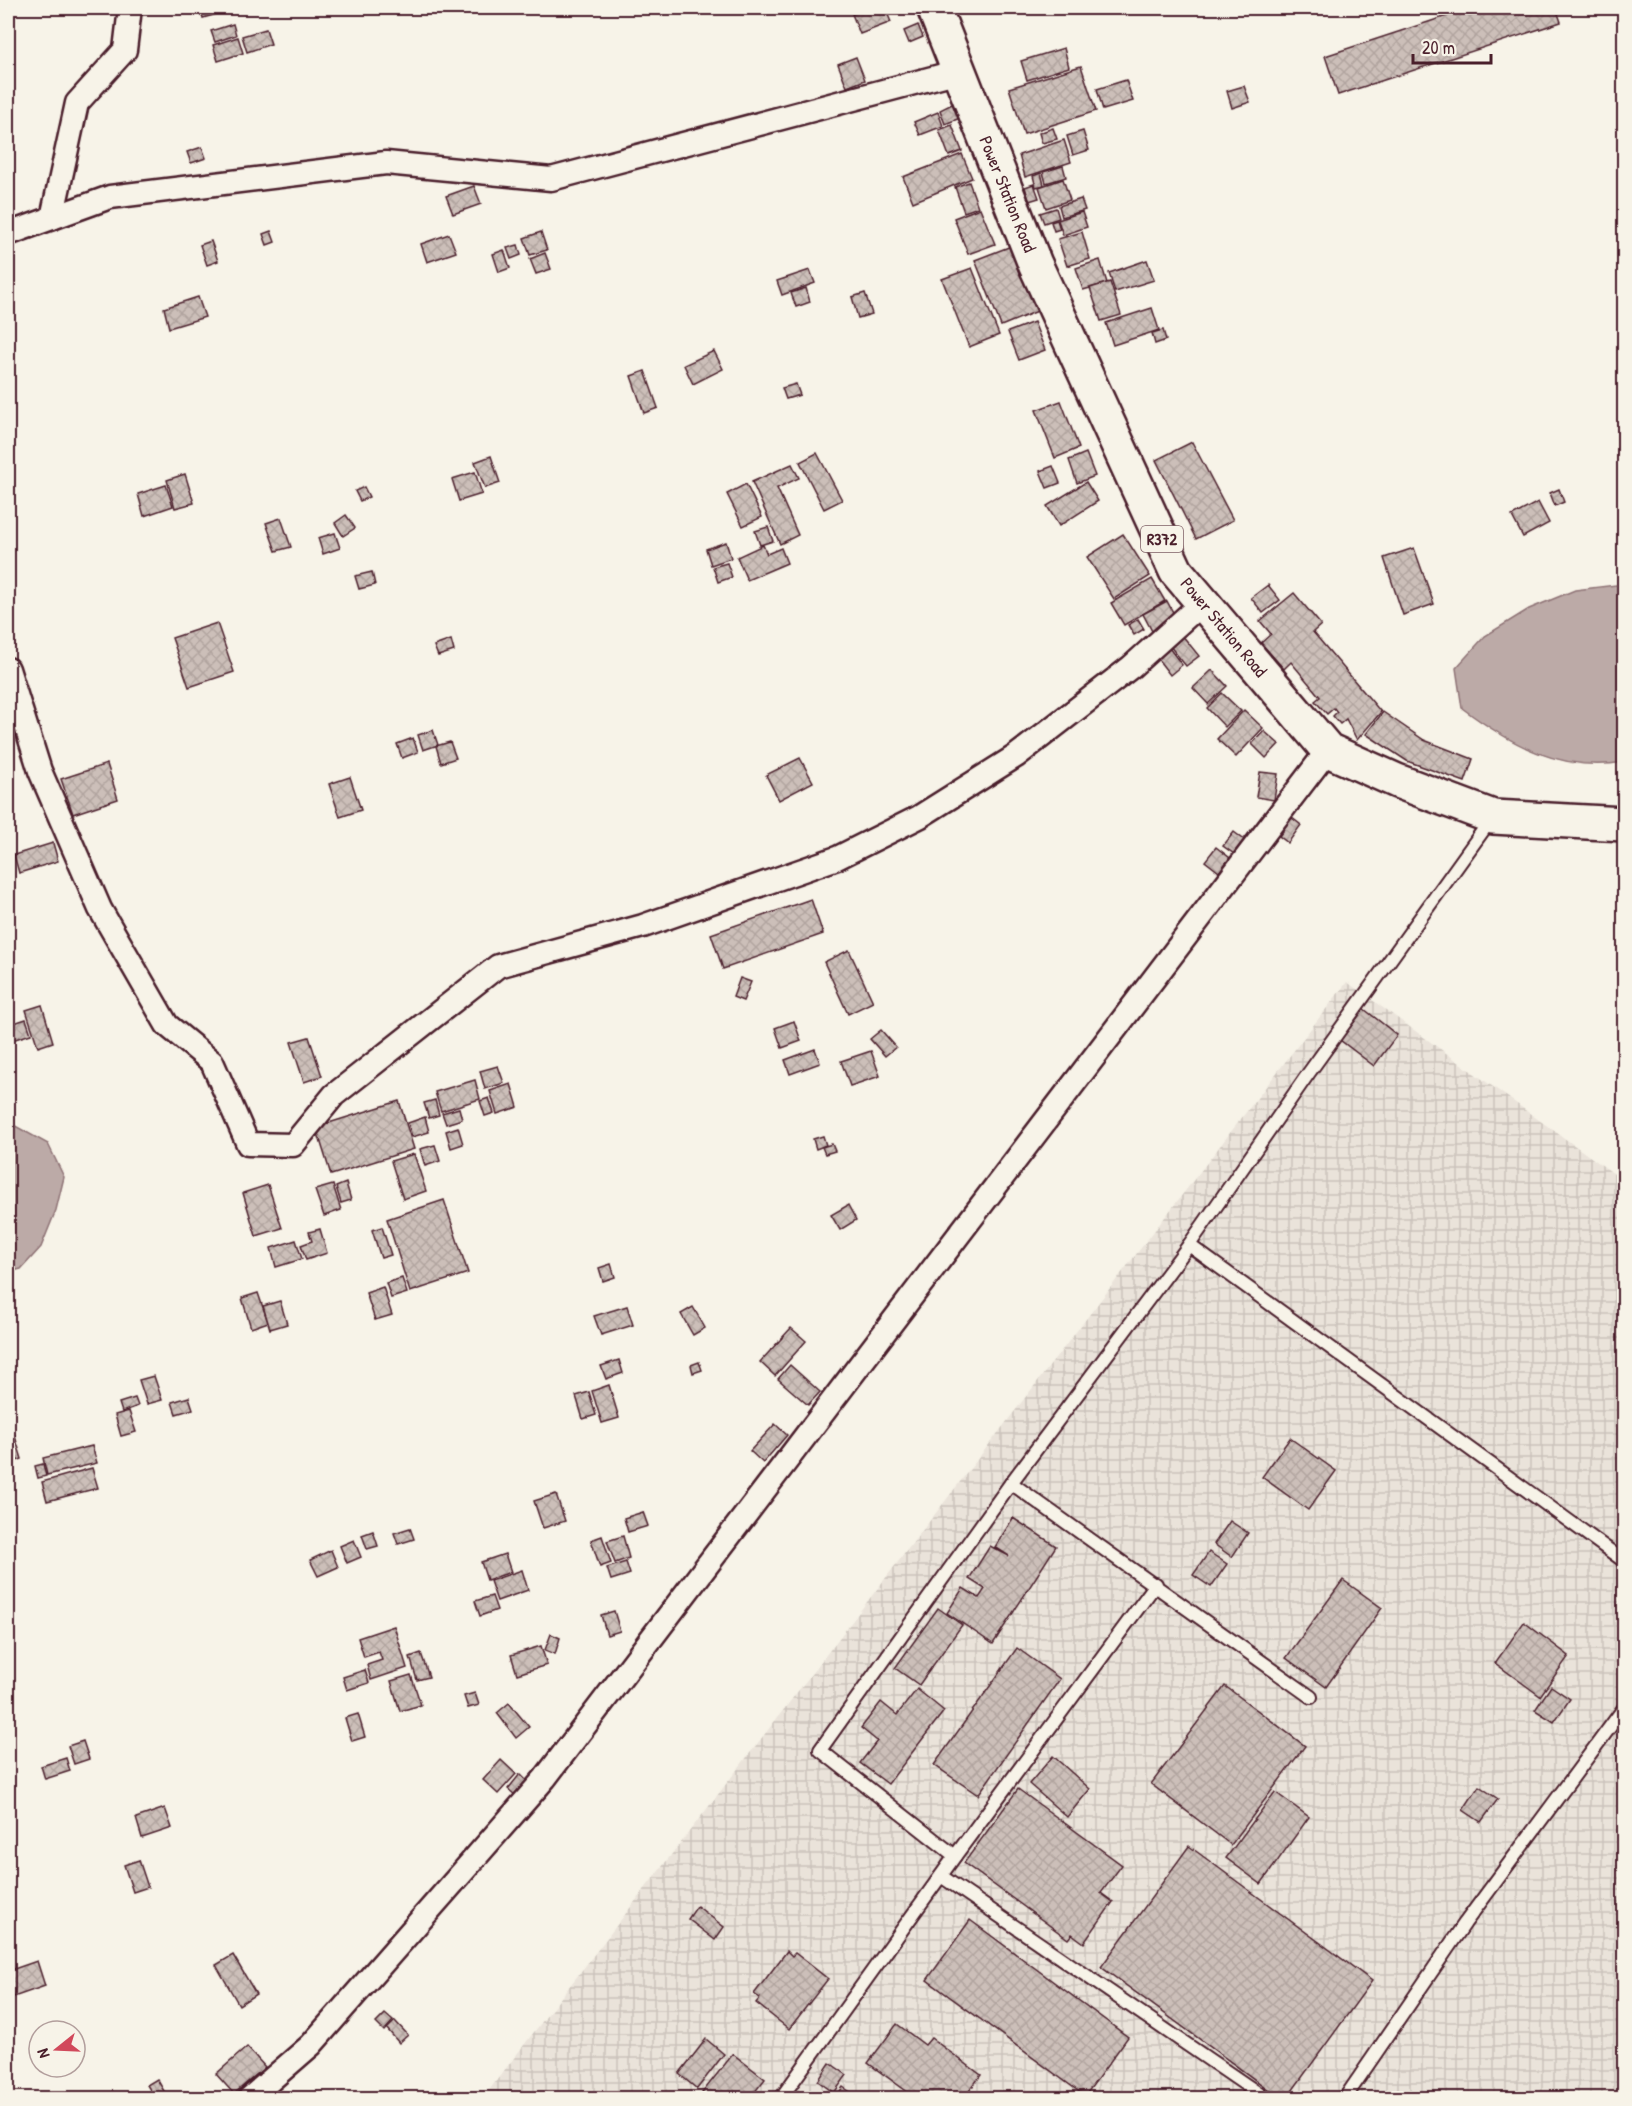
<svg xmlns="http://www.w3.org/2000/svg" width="1632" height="2106" font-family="'Patrick Hand',sans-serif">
	<defs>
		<pattern id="industrial-grid" width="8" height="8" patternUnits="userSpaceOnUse" patternTransform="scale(1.5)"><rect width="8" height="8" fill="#eae3da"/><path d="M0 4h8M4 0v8" fill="none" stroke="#cac2bb"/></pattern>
		<pattern id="building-cross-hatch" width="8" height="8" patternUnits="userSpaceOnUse" patternTransform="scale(1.5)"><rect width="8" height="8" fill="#ccbfb9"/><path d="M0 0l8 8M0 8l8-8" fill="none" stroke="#b1a49f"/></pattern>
	</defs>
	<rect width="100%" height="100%" fill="#f7f3e8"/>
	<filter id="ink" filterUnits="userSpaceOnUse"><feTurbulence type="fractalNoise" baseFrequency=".0167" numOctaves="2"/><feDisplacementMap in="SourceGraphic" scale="12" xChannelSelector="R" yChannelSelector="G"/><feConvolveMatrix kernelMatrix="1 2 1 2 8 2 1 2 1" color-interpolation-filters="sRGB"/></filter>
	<g filter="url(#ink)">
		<path fill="url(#industrial-grid)" d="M1347,982L1624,1181V2098H483Z"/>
		<g fill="#bcaaa7" stroke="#8e7275" stroke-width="1.5">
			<path d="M1624,584V762C1561,773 1510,744 1462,708L1456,668L1485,636L1529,609L1575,590Z"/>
			<path d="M8,1122L48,1144L64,1177L56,1210L41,1247L21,1269L8,1272Z"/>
		</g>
		<g fill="url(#building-cross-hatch)" stroke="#4a1f2b" stroke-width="1.5">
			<path d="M200,8H214L217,14L203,18Z"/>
			<path d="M870,8H885L891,22L860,34L852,14Z"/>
			<path d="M1471,8H1556L1561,22L1338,95L1325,56Z"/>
			<path d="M233,24L236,35L215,42L211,31Z"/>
			<path d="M918,25L923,37L909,43L904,31Z"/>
			<path d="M266,29L271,44L247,52L242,36Z"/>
			<path d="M238,37L243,53L218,61L213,45Z"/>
			<path d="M1064,48L1069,67L1027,80L1021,61Z"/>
			<path d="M856,57L865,80L847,87L838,64Z"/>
			<path d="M1081,66L1096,111L1024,134L1009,88Z"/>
			<path d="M1126,80L1133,101L1103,110L1097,89Z"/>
			<path d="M1244,86L1250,102L1232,108L1227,91Z"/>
			<path d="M954,103L960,118L945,124L940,110Z"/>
			<path d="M938,112L943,126L920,135L914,122Z"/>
			<path d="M952,125L962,151L949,156L939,130Z"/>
			<path d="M1053,128L1057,139L1042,143L1039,133Z"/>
			<path d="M1083,131L1089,150L1073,155L1067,136Z"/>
			<path d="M1064,140L1071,162L1025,177L1019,155Z"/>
			<path d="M202,147L206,158L191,163L187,152Z"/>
			<path d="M962,154L972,178L913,202L903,177Z"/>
			<path d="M1063,166L1066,177L1046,183L1043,172Z"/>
			<path d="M1041,173L1044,185L1036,187L1033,176Z"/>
			<path d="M1063,179L1070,200L1046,208L1039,187Z"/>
			<path d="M969,182L978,207L964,212L955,187Z"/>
			<path d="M1034,184L1039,198L1029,201L1025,187Z"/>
			<path d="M474,186L481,204L453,214L446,196Z"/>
			<path d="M1081,199L1085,210L1062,217L1059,206Z"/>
			<path d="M980,208L995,244L968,254L954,218Z"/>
			<path d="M1056,208L1059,218L1044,223L1040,213Z"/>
			<path d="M1082,212L1087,227L1063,235L1058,220Z"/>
			<path d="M1057,220L1060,229L1054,231L1051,222Z"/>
			<path d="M271,231L275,242L267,245L263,234Z"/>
			<path d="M541,232L547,250L530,255L524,238Z"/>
			<path d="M1082,232L1090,259L1067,266L1058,239Z"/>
			<path d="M449,234L456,252L427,262L421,244Z"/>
			<path d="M211,241L218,261L207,265L200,245Z"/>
			<path d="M518,245L521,255L511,259L507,248Z"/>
			<path d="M1014,245L1040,310L1001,326L975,260Z"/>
			<path d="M504,250L510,268L499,272L493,254Z"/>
			<path d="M545,253L551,269L536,274L530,259Z"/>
			<path d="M1100,260L1107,283L1083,290L1076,268Z"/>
			<path d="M1147,260L1154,280L1115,292L1109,273Z"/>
			<path d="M972,268L999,335L969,347L942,279Z"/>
			<path d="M810,270L815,283L782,295L777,281Z"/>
			<path d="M1110,282L1121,315L1101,321L1090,288Z"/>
			<path d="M806,288L810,302L796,307L791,293Z"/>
			<path d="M865,293L872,314L858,318L852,297Z"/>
			<path d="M198,297L205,317L169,328L164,308Z"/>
			<path d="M1152,308L1159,330L1113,345L1106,323Z"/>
			<path d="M1034,322L1045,350L1019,360L1008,332Z"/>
			<path d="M1163,330L1166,340L1155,344L1152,333Z"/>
			<path d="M714,351L723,369L693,384L684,365Z"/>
			<path d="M645,371L658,408L644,413L631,376Z"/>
			<path d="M796,384L800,395L786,399L782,388Z"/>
			<path d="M1061,401L1079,448L1055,458L1036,410Z"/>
			<path d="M1192,442L1233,520L1196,539L1156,460Z"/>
			<path d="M817,453L842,500L824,509L800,462Z"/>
			<path d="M1086,453L1095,476L1077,483L1069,460Z"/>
			<path d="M491,456L500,483L485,488L475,462Z"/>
			<path d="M792,464L799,478L777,488L798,535L780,544L752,482Z"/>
			<path d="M1053,466L1060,483L1047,488L1040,471Z"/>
			<path d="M475,472L482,494L459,501L452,479Z"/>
			<path d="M185,474L194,503L175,508L167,480Z"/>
			<path d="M1086,482L1098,501L1059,526L1047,506Z"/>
			<path d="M746,484L762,517L743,526L727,494Z"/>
			<path d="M166,485L173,506L144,516L138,494Z"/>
			<path d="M364,487L369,497L360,501L355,491Z"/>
			<path d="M1559,489L1564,502L1555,506L1550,493Z"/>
			<path d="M1538,502L1549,523L1523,537L1512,516Z"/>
			<path d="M346,515L355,528L343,536L335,523Z"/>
			<path d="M281,518L291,547L276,551L266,523Z"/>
			<path d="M768,527L773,541L760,545L755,531Z"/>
			<path d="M335,533L340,548L323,554L318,538Z"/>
			<path d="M1123,534L1150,576L1114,599L1087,557Z"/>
			<path d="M726,542L731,558L711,565L706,549Z"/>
			<path d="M763,545L767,554L781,548L787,563L747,580L737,557Z"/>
			<path d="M1414,548L1434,604L1403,615L1384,558Z"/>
			<path d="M727,563L732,577L718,582L713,567Z"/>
			<path d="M372,572L375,585L359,589L355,576Z"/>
			<path d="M1152,579L1165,601L1124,625L1111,603Z"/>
			<path d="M1268,585L1280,600L1263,613L1251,598Z"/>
			<path d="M1294,593L1321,625L1313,632L1381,712L1357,740L1346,719L1340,724L1333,716L1337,712L1334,708L1327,714L1315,701L1320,697L1291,662L1284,669L1261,643L1271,634L1260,621Z"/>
			<path d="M1167,601L1177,620L1153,633L1143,614Z"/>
			<path d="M1138,619L1144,629L1134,635L1128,625Z"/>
			<path d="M217,623L234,672L189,687L172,638Z"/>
			<path d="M1182,635L1199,656L1186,666L1169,645Z"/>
			<path d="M451,640L454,651L438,656L434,646Z"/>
			<path d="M1169,648L1182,665L1170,675L1157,658Z"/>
			<path d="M1212,670L1227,686L1208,704L1193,688Z"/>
			<path d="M1222,693L1241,711L1225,727L1207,708Z"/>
			<path d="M1244,710L1263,728L1236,757L1217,739Z"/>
			<path d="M1383,712L1424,740L1473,759L1465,782L1407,761L1366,734Z"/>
			<path d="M433,730L438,745L423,750L418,735Z"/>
			<path d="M1264,731L1279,744L1266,758L1252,744Z"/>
			<path d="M413,738L418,752L402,758L397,744Z"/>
			<path d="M450,742L456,758L441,763L436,746Z"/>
			<path d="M800,758L813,782L779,800L766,775Z"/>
			<path d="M107,764L118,799L73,814L61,779Z"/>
			<path d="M1260,772L1278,774L1274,800L1256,797Z"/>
			<path d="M350,777L361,810L340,817L329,784Z"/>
			<path d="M1287,814L1301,825L1288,843L1279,836L1283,831L1278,827Z"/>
			<path d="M1234,832L1247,842L1237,856L1223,846Z"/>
			<path d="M53,843L58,861L19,873L14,855Z"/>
			<path d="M1216,847L1230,858L1219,872L1205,861Z"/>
			<path d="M811,899L823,934L723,969L711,934Z"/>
			<path d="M849,950L873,1002L848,1014L824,962Z"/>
			<path d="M740,978L751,982L743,1001L733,997Z"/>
			<path d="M42,1005L53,1042L38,1047L26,1010Z"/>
			<path d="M1364,1009L1397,1035L1374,1066L1340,1040Z"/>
			<path d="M26,1019L31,1034L9,1041L8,1025Z"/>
			<path d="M794,1021L801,1041L782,1048L775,1028Z"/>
			<path d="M881,1030L896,1047L885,1056L870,1039Z"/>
			<path d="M309,1037L322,1076L304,1082L291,1042Z"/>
			<path d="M815,1049L820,1063L790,1074L785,1060Z"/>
			<path d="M871,1051L880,1076L850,1086L841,1061Z"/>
			<path d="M498,1066L504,1083L485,1089L480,1071Z"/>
			<path d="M475,1080L480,1099L441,1111L435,1092Z"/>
			<path d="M511,1084L518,1107L497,1114L490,1091Z"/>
			<path d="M489,1098L494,1113L485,1116L480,1101Z"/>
			<path d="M435,1100L439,1115L429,1118L424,1103Z"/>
			<path d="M399,1101L414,1149L331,1175L316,1127Z"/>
			<path d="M459,1108L462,1119L446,1124L442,1113Z"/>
			<path d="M425,1117L429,1132L412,1137L408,1123Z"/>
			<path d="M458,1127L463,1144L451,1148L446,1131Z"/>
			<path d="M823,1136L826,1145L816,1149L813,1139Z"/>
			<path d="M832,1144L835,1151L825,1154L822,1147Z"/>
			<path d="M435,1145L440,1161L425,1166L420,1149Z"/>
			<path d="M414,1154L426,1191L403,1199L391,1161Z"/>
			<path d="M346,1183L351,1200L341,1203L336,1187Z"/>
			<path d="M268,1185L282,1228L256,1236L243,1193Z"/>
			<path d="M333,1185L341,1210L324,1216L315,1190Z"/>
			<path d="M444,1200L468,1273L410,1292L387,1219Z"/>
			<path d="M848,1205L856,1220L840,1230L831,1215Z"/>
			<path d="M382,1227L391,1255L381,1258L372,1230Z"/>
			<path d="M320,1229L327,1253L306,1260L301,1245L312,1241L309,1232Z"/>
			<path d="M296,1240L302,1259L276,1267L271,1248Z"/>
			<path d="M611,1264L615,1277L603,1281L599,1268Z"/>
			<path d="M402,1278L407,1293L391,1298L386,1283Z"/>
			<path d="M383,1287L392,1315L375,1320L366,1293Z"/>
			<path d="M258,1293L268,1322L251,1328L242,1298Z"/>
			<path d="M280,1301L287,1324L270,1329L263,1306Z"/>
			<path d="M627,1306L633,1325L601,1335L594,1316Z"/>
			<path d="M693,1307L705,1328L693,1335L681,1314Z"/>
			<path d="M791,1328L806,1341L775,1376L760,1362Z"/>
			<path d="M619,1360L623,1373L606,1379L601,1366Z"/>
			<path d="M699,1362L702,1370L693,1373L691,1365Z"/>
			<path d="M790,1365L820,1392L808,1405L778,1379Z"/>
			<path d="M154,1376L162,1400L147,1404L139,1380Z"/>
			<path d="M609,1385L619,1418L602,1423L592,1391Z"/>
			<path d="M589,1392L596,1415L583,1419L576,1396Z"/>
			<path d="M189,1397L193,1409L176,1414L172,1402Z"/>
			<path d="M135,1398L138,1406L122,1412L119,1403Z"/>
			<path d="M129,1411L136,1432L121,1436L115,1415Z"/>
			<path d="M775,1424L787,1435L763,1463L750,1451Z"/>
			<path d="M14,1433L22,1459L8,1464V1435Z"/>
			<path d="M1290,1438L1336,1471L1308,1510L1262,1477Z"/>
			<path d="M92,1446L97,1463L47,1475L43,1458Z"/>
			<path d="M43,1464L46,1476L38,1478L35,1466Z"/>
			<path d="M92,1468L98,1488L47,1501L42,1482Z"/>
			<path d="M556,1494L565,1521L543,1528L534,1501Z"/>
			<path d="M643,1512L648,1526L628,1532L624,1518Z"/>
			<path d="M1013,1518L1056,1546L993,1644L947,1613L963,1588L979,1598L985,1589L969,1579L990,1546L1009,1556L995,1547Z"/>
			<path d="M1230,1521L1248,1533L1232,1557L1214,1544Z"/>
			<path d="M410,1528L414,1539L398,1544L394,1533Z"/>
			<path d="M373,1531L378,1546L367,1549L362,1535Z"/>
			<path d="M602,1536L611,1563L600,1567L591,1540Z"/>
			<path d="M623,1536L629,1558L615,1563L607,1541Z"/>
			<path d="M354,1540L361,1557L347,1563L340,1546Z"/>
			<path d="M331,1550L338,1567L318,1576L310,1560Z"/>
			<path d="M1209,1552L1227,1564L1211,1587L1193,1575Z"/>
			<path d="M505,1554L511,1572L487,1580L481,1562Z"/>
			<path d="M626,1562L630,1574L611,1580L607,1568Z"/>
			<path d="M522,1570L528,1590L497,1601L490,1581Z"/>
			<path d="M1343,1580L1382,1608L1326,1687L1286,1658Z"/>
			<path d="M492,1596L497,1610L480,1616L475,1601Z"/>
			<path d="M938,1608L962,1625L919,1685L895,1668Z"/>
			<path d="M614,1611L620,1631L607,1635L601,1615Z"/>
			<path d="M1524,1622L1569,1656L1540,1696L1495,1663Z"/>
			<path d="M394,1626L407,1668L371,1680L367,1665L382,1660L379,1652L364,1657L358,1638Z"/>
			<path d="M551,1634L560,1638L555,1654L545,1650Z"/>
			<path d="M541,1646L547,1665L517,1674L511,1655Z"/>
			<path d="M1017,1648L1060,1679L978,1795L934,1765Z"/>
			<path d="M421,1653L429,1677L417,1680L410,1657Z"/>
			<path d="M365,1670L369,1683L347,1690L343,1677Z"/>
			<path d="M411,1675L421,1705L400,1711L391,1681Z"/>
			<path d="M1225,1686L1305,1746L1231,1845L1151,1784Z"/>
			<path d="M1551,1686L1570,1699L1554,1722L1535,1710Z"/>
			<path d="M917,1689L944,1711L888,1784L860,1763L877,1741L861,1728L881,1702L897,1715Z"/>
			<path d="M475,1693L479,1705L468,1708L464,1696Z"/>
			<path d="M509,1703L529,1727L516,1738L497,1713Z"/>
			<path d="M358,1714L365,1737L352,1741L345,1718Z"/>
			<path d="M83,1741L89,1759L74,1764L68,1746Z"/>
			<path d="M1053,1756L1090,1789L1067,1817L1029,1784Z"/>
			<path d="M66,1758L70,1771L45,1779L41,1766Z"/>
			<path d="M501,1760L516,1774L498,1794L483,1780Z"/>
			<path d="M520,1774L527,1781L515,1795L508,1789Z"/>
			<path d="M1479,1786L1498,1799L1481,1822L1463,1810Z"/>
			<path d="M1018,1789L1122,1865L1101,1893L1113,1902L1084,1943L1072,1934L1068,1939L964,1863Z"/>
			<path d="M1275,1792L1309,1817L1261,1884L1226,1858Z"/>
			<path d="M165,1808L172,1828L142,1838L136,1818Z"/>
			<path d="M1189,1846L1372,1981L1287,2098H1280L1101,1967Z"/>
			<path d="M139,1860L148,1887L133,1892L124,1865Z"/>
			<path d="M697,1906L724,1927L715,1940L688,1919Z"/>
			<path d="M970,1920L1128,2037L1085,2096L927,1980Z"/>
			<path d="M787,1951L792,1956L795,1953L828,1979L789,2029L756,2003L760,1998L754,1994Z"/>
			<path d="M233,1955L256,1994L239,2005L216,1965Z"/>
			<path d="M37,1961L45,1986L8,1999V1971Z"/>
			<path d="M385,2014L393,2021L384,2031L376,2023Z"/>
			<path d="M395,2021L408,2035L399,2043L387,2029Z"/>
			<path d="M897,2024L925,2045L931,2038L981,2075L964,2098H916L868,2063Z"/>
			<path d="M706,2039L724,2054L697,2089L679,2074Z"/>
			<path d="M247,2047L265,2067L234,2094L216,2074Z"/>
			<path d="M733,2054L765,2079L750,2098H709L702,2093Z"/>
			<path d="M830,2063L847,2075L834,2093L818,2081Z"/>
			<path d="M157,2079L168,2098H155L147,2085Z"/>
			<path d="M843,2087L858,2097L857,2098H835Z"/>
		</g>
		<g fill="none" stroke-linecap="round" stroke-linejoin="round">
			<g stroke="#4a1f2b" stroke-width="16">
				<g id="lane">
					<path d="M1189,1245L1624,1561"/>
					<path d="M1011,1483L1311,1697"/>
					<path d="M955,1856L1156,1584"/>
					<path d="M941,1876L1265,2098"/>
					<path d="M781,2098L955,1856L820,1750L1011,1483L1189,1245L1308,1074L1492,818"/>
					<path d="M1345,2098L1465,1923L1624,1708"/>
				</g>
			</g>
			<g stroke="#4a1f2b" stroke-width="27">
				<g id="street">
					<path d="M52,218L77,103L125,50L130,8"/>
					<path d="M8,234L110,197L386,163L551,179L959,71"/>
					<path d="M8,669L40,771L100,909L167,1025L212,1062L248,1144L293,1145L334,1095L498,966L643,926L837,858L919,817L1016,756L1131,667L1203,602"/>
					<path d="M250,2098L311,2045L545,1778L1328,750"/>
				</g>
			</g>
			<g stroke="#4a1f2b" stroke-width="38">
				<path id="primary" d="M934,8L1035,264L1176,571L1328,750L1397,781L1493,817L1624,824"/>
			</g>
			<use href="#lane" stroke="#f7f3e8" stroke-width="12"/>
			<use href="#street" stroke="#f7f3e8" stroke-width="22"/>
			<use href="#primary" stroke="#f7f3e8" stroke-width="33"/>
		</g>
	</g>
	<g text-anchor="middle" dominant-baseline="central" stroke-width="5" stroke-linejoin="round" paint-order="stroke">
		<rect fill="#f7f3e8" stroke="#7e5f64" stroke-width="1.5" x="1141" y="526" width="42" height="26" rx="4.5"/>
		<g font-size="16" font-weight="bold" fill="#4a1f2b">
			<text x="1162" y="539">R372</text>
		</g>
		<g font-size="18" fill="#4a1f2b" stroke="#f7f3e8">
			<text transform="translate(1008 194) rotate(68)">Power Station Road</text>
			<text transform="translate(1224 627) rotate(50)">Power Station Road</text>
		</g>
	</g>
	<rect width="1632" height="2106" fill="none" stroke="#f7f3e8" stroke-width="30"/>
	<rect x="15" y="15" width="1602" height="2076" fill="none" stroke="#4a1f2b" stroke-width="2" filter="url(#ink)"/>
	<g transform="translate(57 2049) rotate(252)"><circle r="28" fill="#f7f3e8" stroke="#b29e9c" stroke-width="1.5"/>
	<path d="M0-4.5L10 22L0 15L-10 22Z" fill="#d1495b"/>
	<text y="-9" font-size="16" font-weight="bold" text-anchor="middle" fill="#4a1f2b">N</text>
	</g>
	<path d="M1413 54v9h78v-9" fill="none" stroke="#4a1f2b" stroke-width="3"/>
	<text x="1422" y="54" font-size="18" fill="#4a1f2b" stroke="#f7f3e8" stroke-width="4.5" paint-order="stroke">20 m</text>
</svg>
